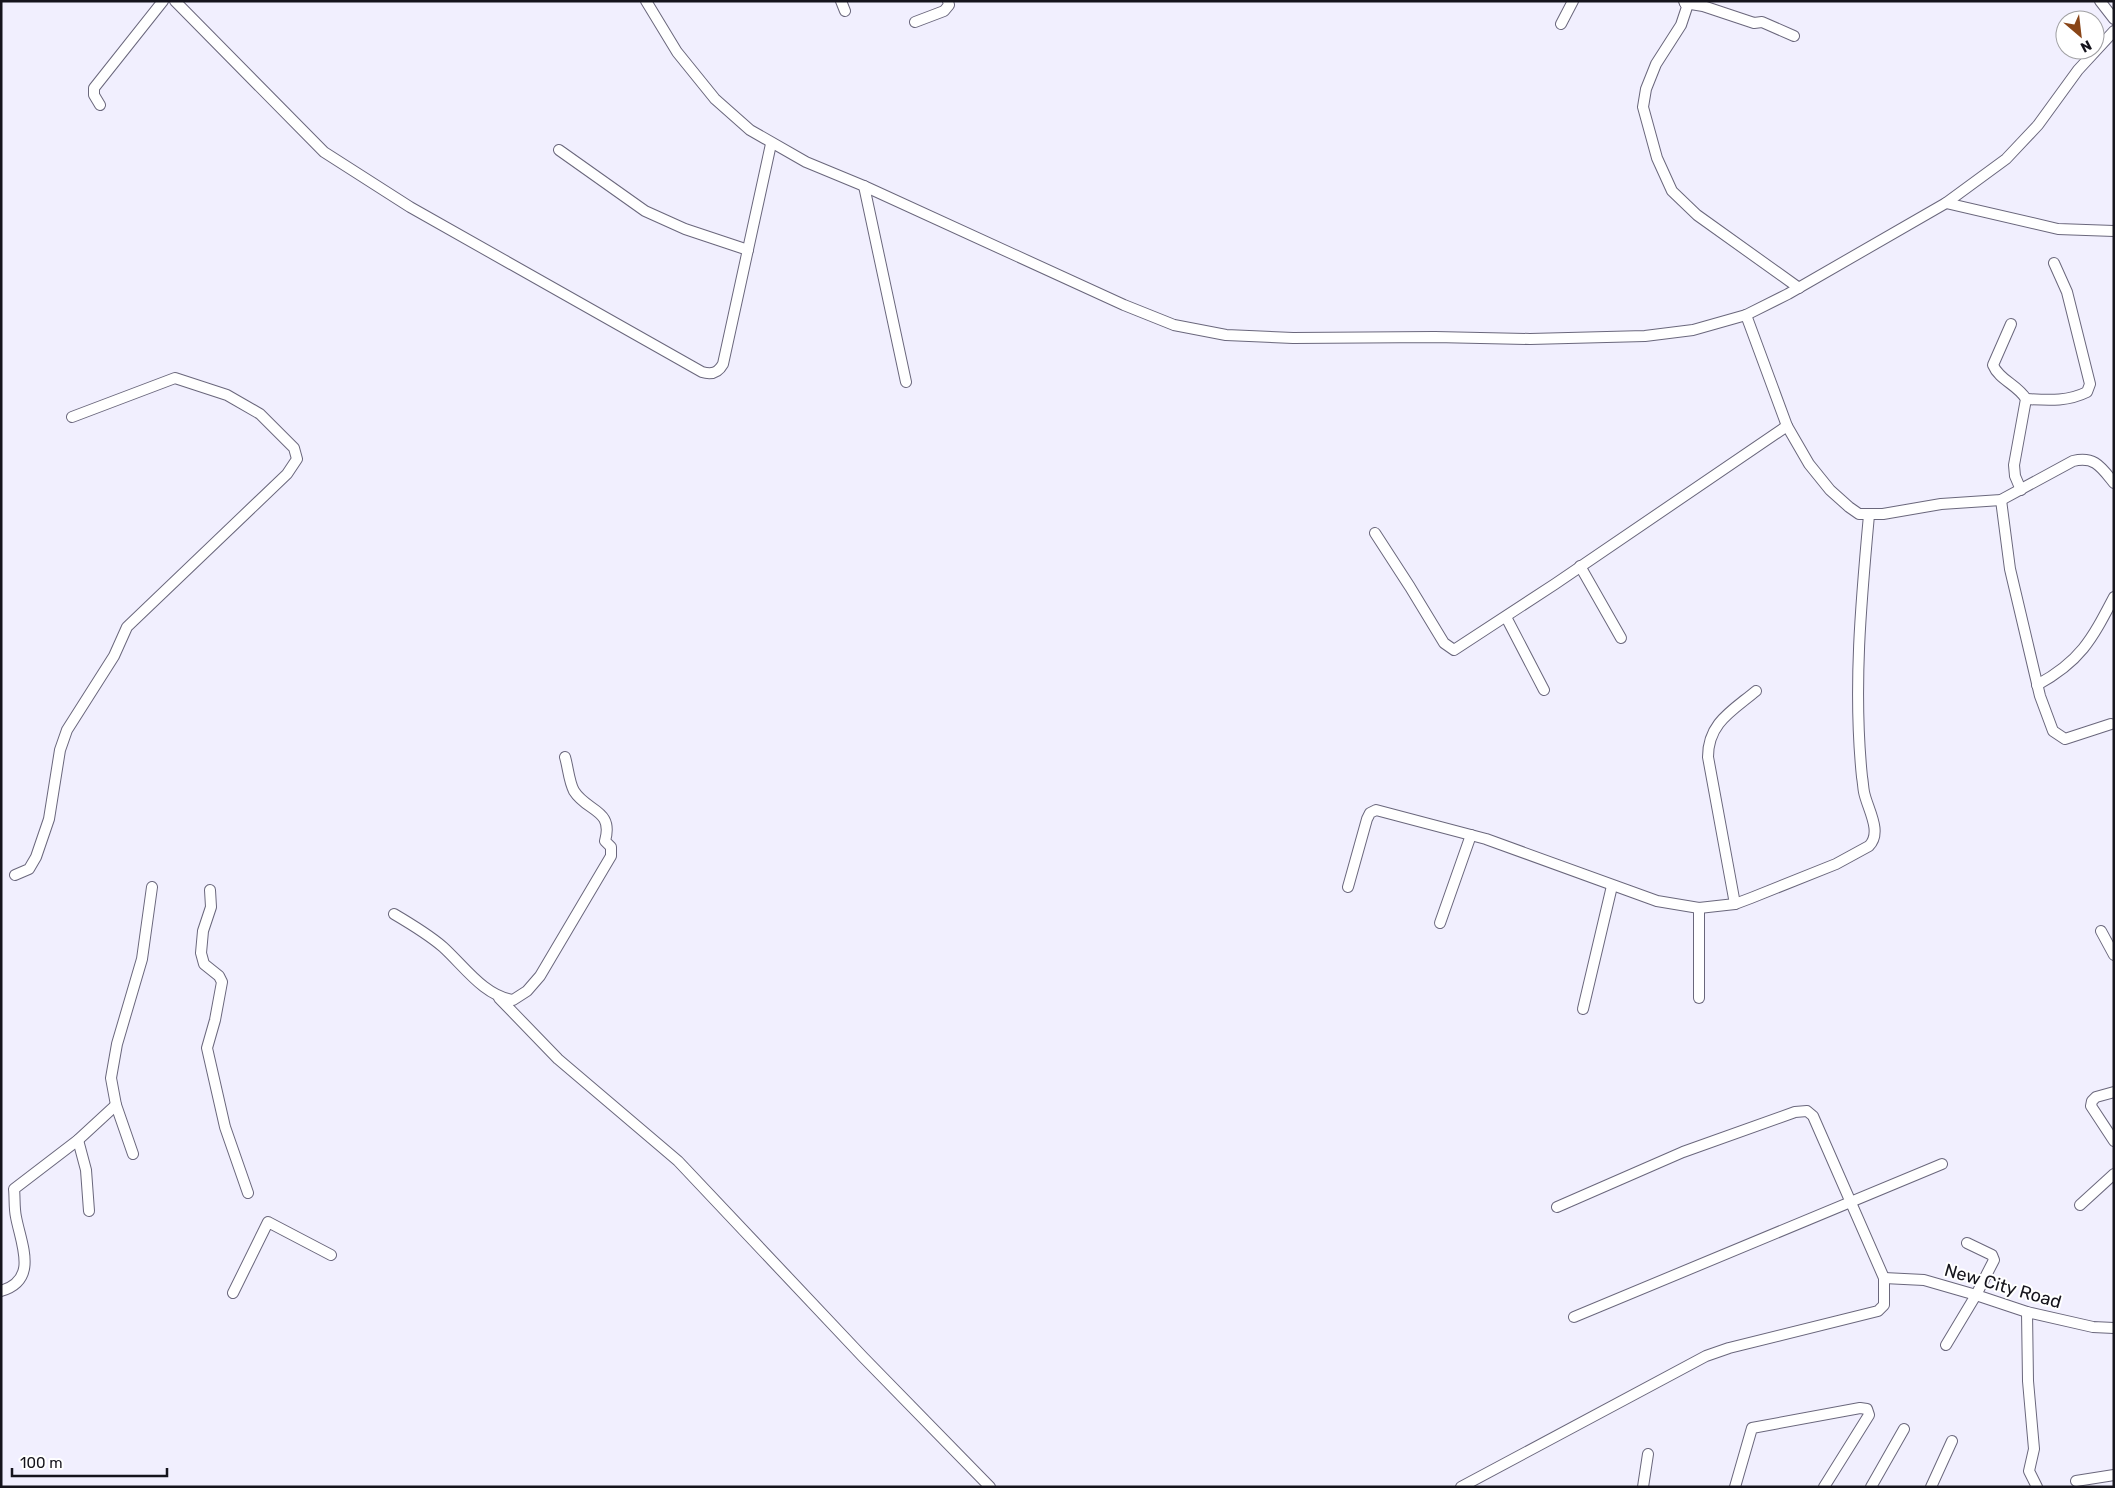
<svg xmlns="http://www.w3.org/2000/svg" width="2115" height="1488" font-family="Rubik,sans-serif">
	<rect width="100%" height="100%" fill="#f1effe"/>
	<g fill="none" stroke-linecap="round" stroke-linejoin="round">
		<g stroke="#6a677c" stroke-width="12">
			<g id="minor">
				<path d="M175,1L324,152L410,207L702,372C712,375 718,373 723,364L771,144"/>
				<path d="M646,1L677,52L715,99L750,130L806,162L864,186L1124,305L1174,325L1226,335L1293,338L1435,337L1530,339L1645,336L1693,330L1746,315L1788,294L1946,203L2006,159L2038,125L2078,70L2114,31"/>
				<path d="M841,1L845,11"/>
				<path d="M1684,1L1687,7L1681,25L1656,64L1646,89L1643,107L1657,158L1672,191L1697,215L1799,288"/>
				<path d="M2100,1L2114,19"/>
				<path d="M1685,3L1703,6L1754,23L1762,22L1794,36"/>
				<path d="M915,22L944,11L949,5L948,1"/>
				<path d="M1561,24L1573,1"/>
				<path d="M100,105L94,95V88L163,1"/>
				<path d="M559,150L645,211L685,229L748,250"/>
				<path d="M864,186L906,382"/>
				<path d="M1946,203L2058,229L2114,231"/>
				<path d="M1746,315L1787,426L1809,464L1830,490L1849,507L1859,514H1883L1941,504L2001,500L2073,461C2095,456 2101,467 2114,483"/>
				<path d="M2011,324L1993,365C1999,380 2018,385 2026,399L2014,465L2015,476L2021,490"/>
				<path d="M2026,399C2047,400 2067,402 2087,392L2090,384L2067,292L2054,263"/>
				<path d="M2001,500L2010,569L2040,696L2053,731L2065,739L2111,724"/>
				<path d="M1375,533L1410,587L1444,643L1454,650L1555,584L1787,426"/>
				<path d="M1580,566L1621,638"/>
				<path d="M1506,617L1544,690"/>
				<path d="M2037,685C2081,661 2092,639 2114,597"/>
				<path d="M15,875L29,869L36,857L49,819L60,750L67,730L114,656L127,627L287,474L297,459L294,448L260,414L227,395L175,378L72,417"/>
				<path d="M1348,887L1367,819L1370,813L1376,810L1486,839L1657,901L1699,908L1735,904L1751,898L1836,864L1869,846C1883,832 1867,808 1864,792C1863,787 1863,782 1862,777C1853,689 1861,602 1869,515"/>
				<path d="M210,890L211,907L203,931L201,953L204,964L219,976L222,982L215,1020L207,1048L225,1127L248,1193"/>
				<path d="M1735,904L1708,757C1708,723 1732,711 1756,691"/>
				<path d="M1699,908V998"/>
				<path d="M394,914C411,924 428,934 443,947C464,966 484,996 513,1000L527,991L540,976L611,856V847L605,841C614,809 587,812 574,791C569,782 568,767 565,757"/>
				<path d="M1440,923L1471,835"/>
				<path d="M2101,931L2114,955"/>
				<path d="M499,998L558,1059L678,1161L863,1357L990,1487"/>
				<path d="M1583,1009L1612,886"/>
				<path d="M2114,1092L2096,1097L2092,1101L2091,1106L2114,1141"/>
				<path d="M78,1140L86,1170L89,1211"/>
				<path d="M133,1154L116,1105L111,1078L117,1044L142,959L152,887"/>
				<path d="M2080,1205L2114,1174"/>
				<path d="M1884,1278L1924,1280L1976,1295L2027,1312L2093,1327L2114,1328"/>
				<path d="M1,1291C39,1280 21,1244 16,1217C14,1208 15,1198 14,1189L78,1140L116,1105"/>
				<path d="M233,1293L268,1222L331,1255"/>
				<path d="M2027,1312L2028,1381L2034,1449L2029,1471L2037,1487"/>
				<path d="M1574,1317L1942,1164"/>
				<path d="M1946,1345L1976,1295L1994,1260L1992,1255L1967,1243"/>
				<path d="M2076,1481L2114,1475"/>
				<path d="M1461,1487L1706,1356L1729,1348L1878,1311L1884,1305V1278L1813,1116L1807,1111L1795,1112L1683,1152L1557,1207"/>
				<path d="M1643,1487L1648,1454"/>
				<path d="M1735,1487L1752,1428L1860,1408L1867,1409L1869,1415L1824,1487"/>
				<path d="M1871,1487L1904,1429"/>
				<path d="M1931,1487L1952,1441"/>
			</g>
		</g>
		<use href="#minor" stroke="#fff" stroke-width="10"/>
	</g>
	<g text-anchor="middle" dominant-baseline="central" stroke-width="4" stroke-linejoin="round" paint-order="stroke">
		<g font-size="18" fill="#15141c" stroke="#fff">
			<text transform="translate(2003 1286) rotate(16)">New City Road</text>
		</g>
	</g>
	<rect width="2115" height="1488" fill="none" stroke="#15141c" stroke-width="5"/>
	<g transform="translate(2080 35) rotate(152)"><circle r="24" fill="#ffffff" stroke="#a1a1a4"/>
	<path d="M0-4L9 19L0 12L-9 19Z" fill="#894518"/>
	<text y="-8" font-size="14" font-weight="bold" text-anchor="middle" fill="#15141c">N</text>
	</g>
	<path d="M12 1468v8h155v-8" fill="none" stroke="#15141c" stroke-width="2.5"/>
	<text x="20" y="1468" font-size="15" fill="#15141c" stroke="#ffffff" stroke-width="4" paint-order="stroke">100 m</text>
</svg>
